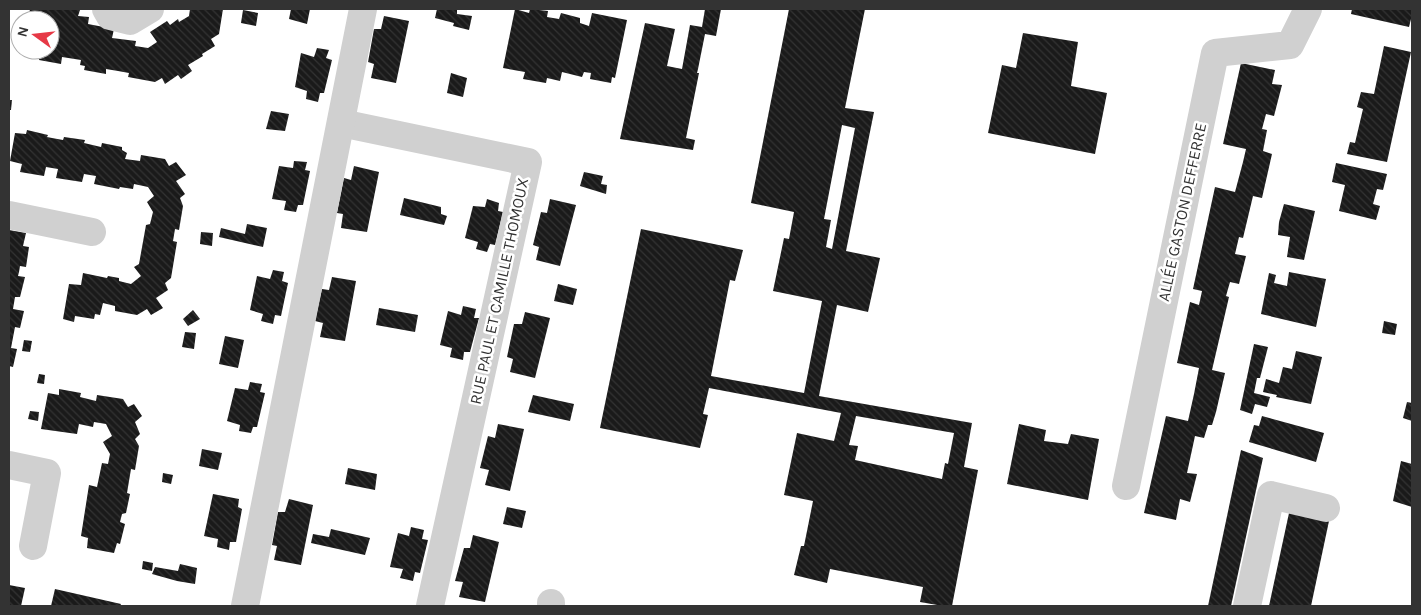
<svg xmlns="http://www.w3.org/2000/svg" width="1421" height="615" font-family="Karla,sans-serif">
	<defs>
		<pattern id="building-back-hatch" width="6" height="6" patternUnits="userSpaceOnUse" patternTransform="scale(1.25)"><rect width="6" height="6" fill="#1a1a1a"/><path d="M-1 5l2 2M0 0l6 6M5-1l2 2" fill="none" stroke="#333"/></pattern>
	</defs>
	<rect width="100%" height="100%" fill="#fff"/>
	<g fill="url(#building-back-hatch)" fill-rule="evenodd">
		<path d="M30,9L44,10V9H71L80,10L78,16L89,17L88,24L114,29L112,38L136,41L135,46L148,48L157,42L150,32L167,21L170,25L178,19L179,22L189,16L190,9H223L219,34L211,39L215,46L202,54L203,56L188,65L192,71L181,79L178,75L165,84L162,78L155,82L128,77L129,73L118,71L106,69V74L84,70L85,66L80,65L81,60L62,57L61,64L39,60L40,53L29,50H50V20H28Z"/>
		<path d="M291,9H310L307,24L289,19Z"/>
		<path d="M437,9H457V14L472,16L469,30L453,26L454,23L435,18Z"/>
		<path d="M515,9L529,13L530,9L548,11L547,17L559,19L561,13L580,18V23L589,26L592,13L627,20L615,78L612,77L611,83L590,79L591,73L584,72L582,77L562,72L560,81L547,78L546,83L523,79L525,72L503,68Z"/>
		<path d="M705,9H721L716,36L705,34L698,69L697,73H699L686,138L695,140L693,150L620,139L645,23L675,29L667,66L682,69L690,25L702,27Z"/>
		<path d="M789,9H865L845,108L874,112L846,251L880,258L868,312L837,305L819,396L972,423L964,467L978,470L952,606H943L920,602L923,587L830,569L827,583L794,575L801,546H804L813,501L784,495L797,433L834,441L841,413L709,388L703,414L708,415L700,448L600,428L641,229L743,250L735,281L730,280L711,376L804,393L822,301L773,291L784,238L789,239L794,212L751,203ZM842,125L855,128L832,249L826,247L831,220L824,219ZM856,416L954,433L948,464L945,463L942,479L855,460L858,446L849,445Z"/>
		<path d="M1352,9H1412V15L1409,27L1351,14Z"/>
		<path d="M243,10L258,13L256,26L241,23Z"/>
		<path d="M384,16L409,21L396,83L371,78L374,64L368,62L374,29H381Z"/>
		<path d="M1023,33L1078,42L1071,86L1107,93L1095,154L988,133L1002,65L1016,68Z"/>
		<path d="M1384,46L1411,52L1387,162L1347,154L1350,142L1355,143L1363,109L1357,107L1361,92L1374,94Z"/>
		<path d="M317,48L329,50L326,58L332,60L324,93H320L318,102L306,99L307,91L295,87L301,53L314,57Z"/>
		<path d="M1241,63L1275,70L1272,84L1282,85L1274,116L1266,114L1262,129L1267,130L1263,151L1272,154L1262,198L1253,196L1243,238L1239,237L1235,254L1246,256L1239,284L1230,282L1226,296L1229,297L1212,370L1225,373L1216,412L1212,425H1208L1204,438L1195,436L1187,473L1197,474L1190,502L1180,499L1176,520L1144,513L1166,416L1188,421L1194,394L1199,368L1177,363L1190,302L1199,305L1202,291L1193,289L1215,187L1235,192L1243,162L1246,149L1223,144Z"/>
		<path d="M451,73L467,78L463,97L447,93Z"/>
		<path d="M9,100H12L11,110H9Z"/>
		<path d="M271,111L289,114L285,131L266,129Z"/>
		<path d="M27,130L48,135L47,137L52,138L63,140L64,137L85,140L84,143L101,147L102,143L122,147V150L127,153L125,159L140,161L141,155L165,159L169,166L176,162L186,175L176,181L185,194L180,198L183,206L179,230L175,229L173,241L177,242L171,278L165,283L168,290L156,298L163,308L151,315L147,309L137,315L115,311V306L103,303L100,315L95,314L94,319L75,316L74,322L63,319L69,284L81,285L83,273L107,278L108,276L119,278V281L131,284L141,276L134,267L139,264L146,225L150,224L153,212L147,202L154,196L148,187L134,184L133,189L120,187L119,189L94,184L96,176L84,174L82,182L56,178L58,169L46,167L44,176L20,172L22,164L10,161L15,133L26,134Z"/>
		<path d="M294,161L307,162L305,170L310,171L303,205H298L296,212L284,210L286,201L272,199L279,166L293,168Z"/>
		<path d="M1336,163L1387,174L1383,190L1377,189L1373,204L1380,206L1376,220L1339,211L1345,185L1332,182Z"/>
		<path d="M354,166L379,172L367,232L341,228L343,214L337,213L344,178L351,180Z"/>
		<path d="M584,172L603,176L601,184L607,185L606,194L580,186Z"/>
		<path d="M404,198L441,207V214L447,216L444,225L400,215Z"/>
		<path d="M487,199L499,203L498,211L503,212L495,245L490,244L487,252L476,249L478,242L465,238L473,206L485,207Z"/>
		<path d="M550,199L576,205L560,266L536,260L539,247L533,245L541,212L547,213Z"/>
		<path d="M1284,204L1315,211L1304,260L1287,257L1290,237L1278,235L1279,222Z"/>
		<path d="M247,224L267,228L263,247L219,237L221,228L245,234Z"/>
		<path d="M9,230L26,233L23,246L29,247L26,267L20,266L19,272L18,276L25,277L20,297H15L13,309L24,311L20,328L15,327L11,348L17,349L13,367L9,366Z"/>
		<path d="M201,232L213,233L212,246L200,244Z"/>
		<path d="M273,270L284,272L282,281L288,283L281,316L275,315L273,324L261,321L263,314L250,310L257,276L270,279Z"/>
		<path d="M1289,272L1326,279L1316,327L1261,314L1269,273L1276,275L1274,283L1287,286Z"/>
		<path d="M332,277L356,281L345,341L320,337L323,323L315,321L322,289L329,290Z"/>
		<path d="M558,284L577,289L573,305L554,301Z"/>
		<path d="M463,306L476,309L474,318H479L470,352H464L463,360L450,357L452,348L440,345L448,311L461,315Z"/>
		<path d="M379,308L418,315L415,332L376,325Z"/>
		<path d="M193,310L200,319L188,326L183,319Z"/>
		<path d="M525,312L550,318L535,378L510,372L513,359L507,357L514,324H522Z"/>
		<path d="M1384,321L1397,324L1395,335L1382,333Z"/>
		<path d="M185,332L196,333L194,349L182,347Z"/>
		<path d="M225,336L244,340L238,368L219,364Z"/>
		<path d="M24,340L32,341L30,352L22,351Z"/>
		<path d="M1254,344L1268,347L1260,378H1257L1254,393L1270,397L1267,407L1255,404L1252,414L1240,410Z"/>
		<path d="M1296,351L1322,357L1311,404L1276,397L1277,395L1263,392L1266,379L1279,383L1283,367L1292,369Z"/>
		<path d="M39,374L45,375L44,384L37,383Z"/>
		<path d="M250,382L262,384L260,392L265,393L257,427H253L251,433L239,431L240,425L227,421L235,388L248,390Z"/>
		<path d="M59,389L81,393L80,397L96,401L97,395L123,399L128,407L134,404L142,416L135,422L140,434L135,439L139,446L135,470L131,469L127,493L130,494L126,513L122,514L120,522L125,524L120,544L117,543L114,553L87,548L88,538L81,536L89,485L97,487L102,463L108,464L110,454L103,442L112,436L106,424L94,422L93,427L79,424L77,434L41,429L48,393L59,395Z"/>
		<path d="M533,395L574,404L570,421L528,412Z"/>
		<path d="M1407,402L1412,403V421L1403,418Z"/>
		<path d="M30,411L39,412L38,421L28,419Z"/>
		<path d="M1262,416L1324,433L1316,462L1249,442L1254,425L1259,426Z"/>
		<path d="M498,424L524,429L510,491L485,485L489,470L480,468L488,436L495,438Z"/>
		<path d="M1019,424L1046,430L1044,441L1068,444L1071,434L1099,439L1088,500L1007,484Z"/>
		<path d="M202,449L222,453L218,470L199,466Z"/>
		<path d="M1241,450L1263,458L1231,606H1208Z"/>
		<path d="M1401,461L1412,464V507L1393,501Z"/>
		<path d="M348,468L377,474L375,490L345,484Z"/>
		<path d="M163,473L173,475L171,484L162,482Z"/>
		<path d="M213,494L239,499L238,507L242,509L236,542H230L229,550L217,547L218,539L204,536Z"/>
		<path d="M289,499L313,505L301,565L274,560L277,546L272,545L278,512H285Z"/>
		<path d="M507,507L526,511L522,528L503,524Z"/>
		<path d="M1289,513L1329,521L1311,606H1269Z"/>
		<path d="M411,527L424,530L422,539L428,540L420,573L415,572L413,581L400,578L403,569L390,567L398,533L409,536Z"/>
		<path d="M331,529L370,538L365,555L311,543L313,534L329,537Z"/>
		<path d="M473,535L499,542L485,602L459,597L463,582L455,581L464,548H470Z"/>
		<path d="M143,561L153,563L152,571L142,569Z"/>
		<path d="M180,564L197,568L195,584L177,581L152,574L155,567L178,571Z"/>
		<path d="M9,585L25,588L21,606H9Z"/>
		<path d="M55,589L121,604L120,606H51Z"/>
	</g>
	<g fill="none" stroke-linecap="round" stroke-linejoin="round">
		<g stroke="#d0d0d0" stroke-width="28">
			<path d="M106,9L110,16L130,21L150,9"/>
			<path d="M341,123L528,162L430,606"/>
			<path d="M9,215L92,232"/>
			<path d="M9,465L47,473L33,546"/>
			<path d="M1126,486L1215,53L1290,45L1308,9"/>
			<path d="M245,606L363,9"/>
			<path d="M551,606V603"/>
			<path d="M1247,606L1271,495L1326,508"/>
		</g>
	</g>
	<g text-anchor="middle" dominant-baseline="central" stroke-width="5" stroke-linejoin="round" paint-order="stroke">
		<g font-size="16" fill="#333" stroke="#fff">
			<text transform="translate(1182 212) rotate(-78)">ALLÉE GASTON DEFFERRE</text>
			<text transform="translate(499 291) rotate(-78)">RUE PAUL ET CAMILLE THOMOUX</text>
		</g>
	</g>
	<rect width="1421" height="615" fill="none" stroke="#333333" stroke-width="20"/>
	<g transform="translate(35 35) rotate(285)"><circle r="24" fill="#ffffff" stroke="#adadad"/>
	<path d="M0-4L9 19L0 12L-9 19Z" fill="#e63946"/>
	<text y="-8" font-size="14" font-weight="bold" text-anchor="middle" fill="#333333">N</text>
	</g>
</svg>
